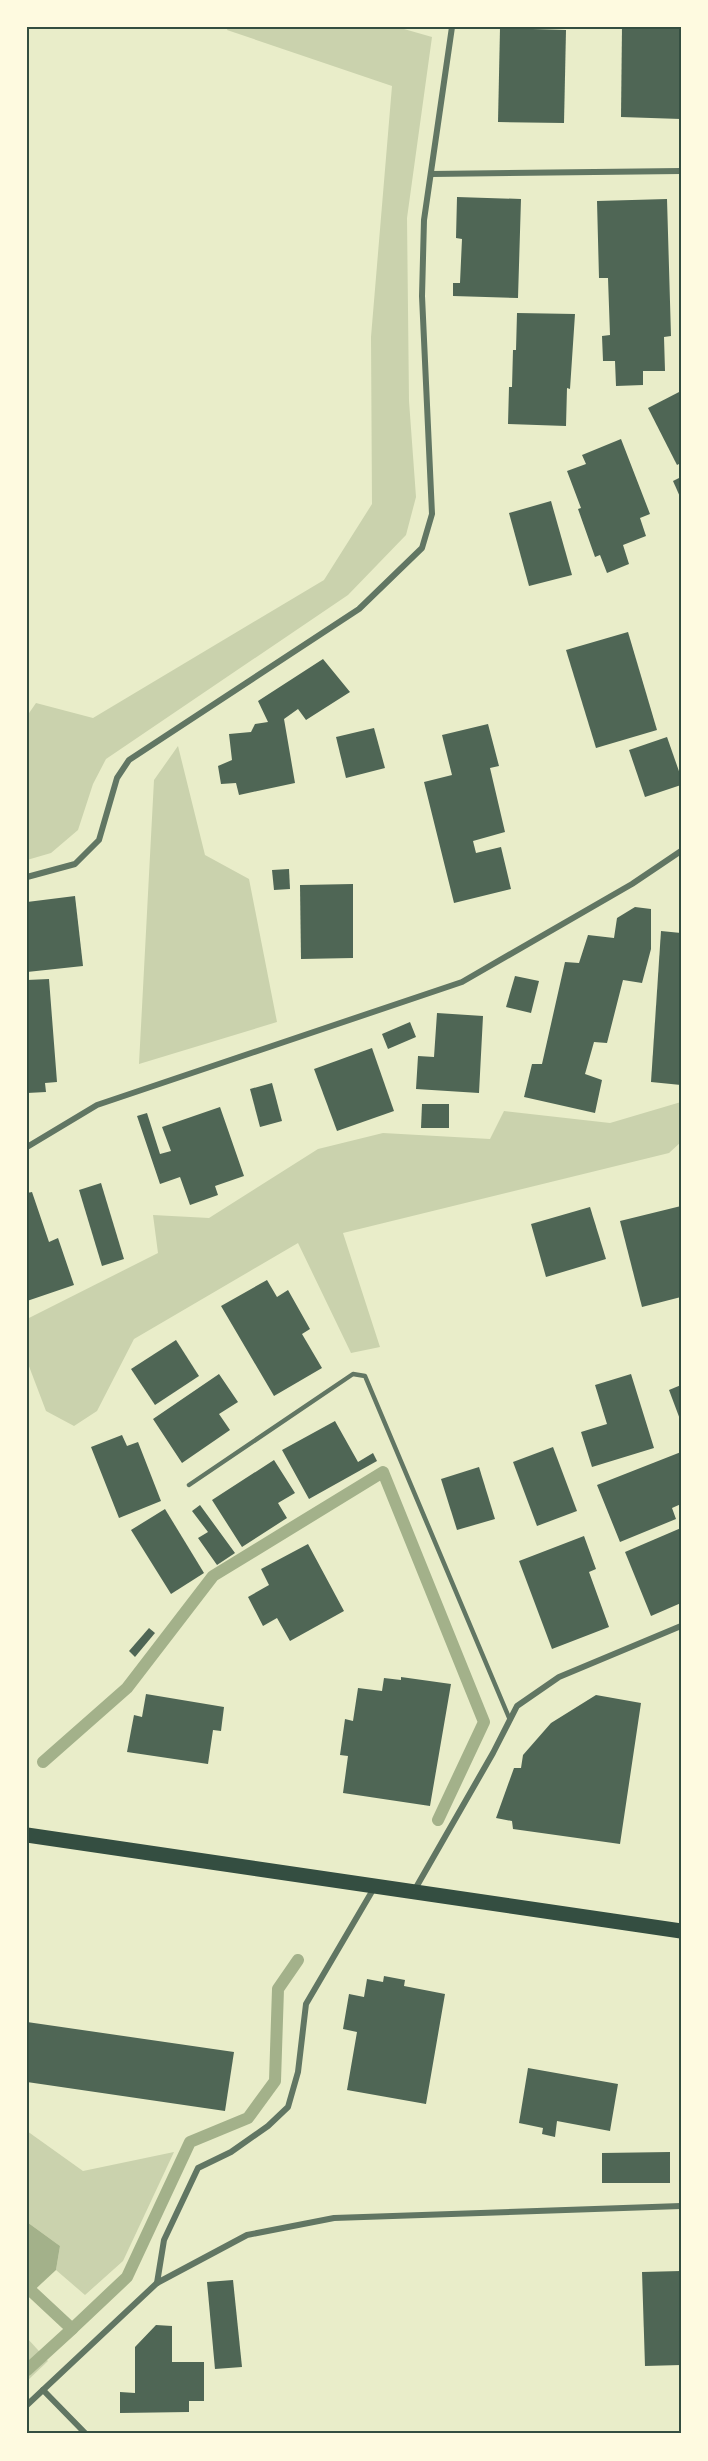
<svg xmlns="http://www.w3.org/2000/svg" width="708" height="2461" font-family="'Noto Sans',sans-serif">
	<rect width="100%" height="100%" fill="#e9edc9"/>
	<g fill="#cad2ad">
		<path d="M228,27H397L432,37L407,218L409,401L416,497L406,535L348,595L106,759L93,784L78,830L51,853L27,860V716L36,703L93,718L324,580L372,504L371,337L392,86L227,30Z"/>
		<path d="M178,746L205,855L249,879L277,1022L139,1064L154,780Z"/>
		<path d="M681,1102V1142L669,1153L343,1233L380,1347L351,1353L298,1243L134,1339L97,1411L74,1426L46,1411L27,1361V1319L158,1253L153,1215L209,1218L318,1149L383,1133L490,1139L504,1111L610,1123Z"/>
		<path d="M27,2131L83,2171L174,2152L123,2261L85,2295L56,2270L60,2246L27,2222Z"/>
		<path d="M27,2338L48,2361L27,2381Z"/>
	</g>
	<path fill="#a3b18a" d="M27,2222L60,2246L56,2270L27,2297Z"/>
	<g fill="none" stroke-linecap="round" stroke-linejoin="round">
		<g stroke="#a3b18a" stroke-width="12">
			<path d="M43,1762L127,1688L213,1576L383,1472L484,1722L438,1820"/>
			<path d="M27,2287L72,2329L127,2277L190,2142L248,2118L275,2081L278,1989L298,1960"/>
			<path d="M27,2370L72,2329"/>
		</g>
	</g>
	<g fill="#4f6655">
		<path d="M622,27H681V119L621,117Z"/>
		<path d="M500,28L566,30L564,123L498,122Z"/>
		<path d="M457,197L521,199L518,298L453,296V283H460L462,239L456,238Z"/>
		<path d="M667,199L671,336L664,337L665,371H643V385L616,386L615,361H603L602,336L610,335L608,278H599L597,201Z"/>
		<path d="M517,313L575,314L570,389L567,388L566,426L508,424L509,387H512L513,350H516Z"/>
		<path d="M681,391V463L677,465L648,408Z"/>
		<path d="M621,439L650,514L640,518L646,536L623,545L629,564L607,573L600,555L595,557L578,509L581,508L567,471L586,464L582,455Z"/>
		<path d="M681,477V499L673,481Z"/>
		<path d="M551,501L572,575L529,586L509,513Z"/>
		<path d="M628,632L657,730L596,748L566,650Z"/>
		<path d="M323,659L350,692L306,720L298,709L284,719L295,783L239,795L236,783L221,784L218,766L232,760L229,734L251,732L255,724L268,722L258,701Z"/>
		<path d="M488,724L499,766L490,768L505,832L473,841L476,853L501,847L511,889L454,903L424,782L452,775L442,735Z"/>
		<path d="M374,728L385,768L346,778L336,737Z"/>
		<path d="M667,737L681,777V785L645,797L629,750Z"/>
		<path d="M289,869L290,889L274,890L272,870Z"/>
		<path d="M353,884V958L301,959L300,885Z"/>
		<path d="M75,896L83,966L27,972V902Z"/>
		<path d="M635,907L651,909V949L642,983L623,980L607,1043L594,1042L585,1074L602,1080L595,1113L524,1097L532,1064H542L565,962L579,963L588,935L614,938L617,918Z"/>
		<path d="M661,931L681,933V1085L651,1082Z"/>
		<path d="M515,976L539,981L531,1013L506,1007Z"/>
		<path d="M49,979L57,1082L45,1083L46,1092L27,1093V980Z"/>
		<path d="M437,1013L483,1016L479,1093L416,1089L418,1056L434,1057Z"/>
		<path d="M410,1022L416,1037L388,1049L382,1034Z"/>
		<path d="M372,1048L394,1111L337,1131L314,1069Z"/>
		<path d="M272,1083L282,1121L260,1127L250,1089Z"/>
		<path d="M422,1104H449V1128H421Z"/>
		<path d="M220,1107L244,1176L215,1186L218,1195L190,1205L180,1177L160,1184L137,1116L147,1113L160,1154L171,1151L162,1127Z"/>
		<path d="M101,1183L124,1259L102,1266L79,1190Z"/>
		<path d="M32,1192L49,1242L58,1238L74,1285L27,1301V1193Z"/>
		<path d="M681,1206V1297L642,1307L620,1221Z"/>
		<path d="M590,1207L606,1259L546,1277L531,1224Z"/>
		<path d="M267,1280L277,1297L288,1290L310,1329L302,1334L322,1368L274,1396L221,1306Z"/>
		<path d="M176,1340L199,1376L155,1405L131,1369Z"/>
		<path d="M219,1374L238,1402L219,1414L230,1430L182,1463L153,1419Z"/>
		<path d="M631,1374L654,1448L592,1467L581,1432L607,1424L595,1385Z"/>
		<path d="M681,1385V1422L669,1390Z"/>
		<path d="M335,1421L358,1462L373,1453L377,1461L309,1499L282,1450Z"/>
		<path d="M122,1435L127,1446L138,1442L161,1501L119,1518L91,1447Z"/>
		<path d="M553,1447L577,1511L537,1526L513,1462Z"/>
		<path d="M681,1452V1504L672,1508L676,1519L620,1542L597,1485Z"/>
		<path d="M274,1460L295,1493L278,1503L287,1518L242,1547L212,1500Z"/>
		<path d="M479,1467L495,1519L457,1530L441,1479Z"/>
		<path d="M200,1505L235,1553L217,1565L198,1538L208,1532L192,1511Z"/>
		<path d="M165,1509L204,1573L171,1594L131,1530Z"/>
		<path d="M681,1528V1603L651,1616L625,1552Z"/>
		<path d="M584,1536L596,1569L589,1572L609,1627L552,1649L519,1561Z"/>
		<path d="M308,1544L344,1611L290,1641L277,1618L263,1626L248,1597L269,1585L261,1569Z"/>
		<path d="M149,1628L155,1633L135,1657L129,1651Z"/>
		<path d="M401,1677L451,1684L430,1806L343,1793L348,1756L340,1755L345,1719L353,1721L358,1688L382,1691L384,1678L401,1680Z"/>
		<path d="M146,1694L224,1707L221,1731L213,1730L208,1764L127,1752L134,1715L142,1717Z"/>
		<path d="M596,1695L641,1703L620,1844L513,1829L512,1821L496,1818L514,1768H521L523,1755L551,1723Z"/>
		<path d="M384,1976L405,1980L404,1986L445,1994L426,2104L347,2090L357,2032L343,2029L349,1994L364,1997L367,1979L383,1982Z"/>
		<path d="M27,2022L234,2052L225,2111L27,2082Z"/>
		<path d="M528,2068L618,2084L610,2131L557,2121L555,2137L542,2134L543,2128L519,2123Z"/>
		<path d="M670,2152V2183H602V2153Z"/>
		<path d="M681,2271V2365L645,2366L642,2272Z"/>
		<path d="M233,2280L242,2367L215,2369L207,2282Z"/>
		<path d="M156,2325L172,2326V2362H204V2401H189V2412L120,2413V2392L135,2393V2347Z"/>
	</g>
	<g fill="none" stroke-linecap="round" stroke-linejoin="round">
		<path stroke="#617663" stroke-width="4.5" d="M189,1485L353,1374L365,1376L510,1720"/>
		<g stroke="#617663" stroke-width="6">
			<path d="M431,174L681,171"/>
			<path d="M27,877L75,864L99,840L117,778L129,760L359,609L422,548L432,514L422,296L424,220L452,27"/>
			<path d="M27,1147L97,1105L462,982L632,884L681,851"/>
			<path d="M414,1891L493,1753L517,1706L559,1677L681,1626"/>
			<path d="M157,2283L164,2240L198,2168L231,2152L268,2126L288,2107L298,2072L306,2004L374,1888"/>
			<path d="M43,2390L86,2434"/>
			<path d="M27,2405L157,2283L247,2235L334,2218L681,2206"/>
		</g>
		<path stroke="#344e41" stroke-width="15" d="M27,1835L681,1931"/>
	</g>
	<rect width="708" height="2461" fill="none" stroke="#fefae0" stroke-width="57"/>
	<rect x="28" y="28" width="652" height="2404" fill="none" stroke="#344e41" stroke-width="2"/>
</svg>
